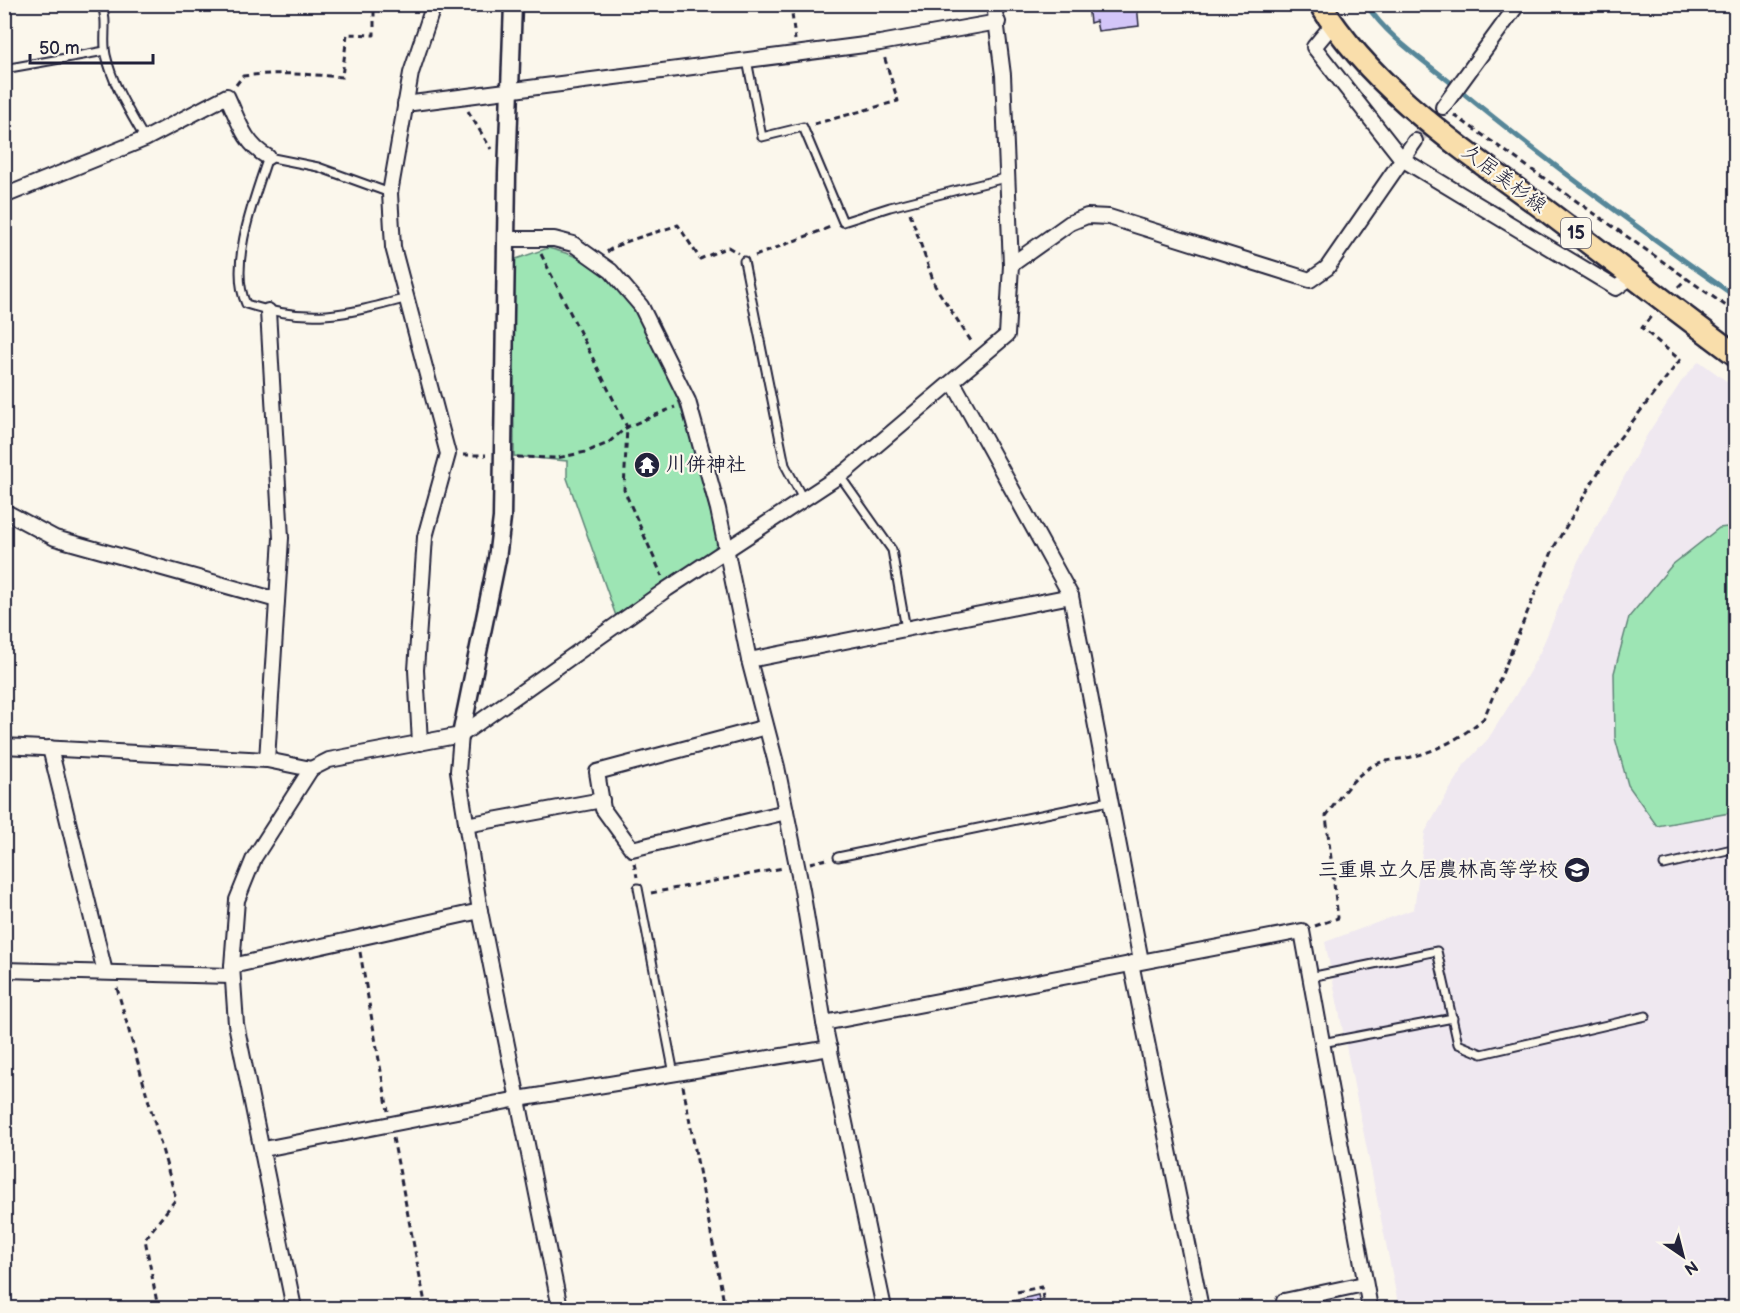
<svg xmlns="http://www.w3.org/2000/svg" width="1740" height="1313" font-family="'Balsamiq Sans','Klee One',sans-serif">
	<rect width="100%" height="100%" fill="#fbf7ec"/>
	<filter id="ink" filterUnits="userSpaceOnUse"><feTurbulence type="fractalNoise" baseFrequency=".0167" numOctaves="2"/><feDisplacementMap in="SourceGraphic" scale="12" xChannelSelector="R" yChannelSelector="G"/><feConvolveMatrix kernelMatrix="1 2 1 2 8 2 1 2 1" color-interpolation-filters="sRGB"/></filter>
	<g filter="url(#ink)">
		<path fill="#efe8f0" d="M1699,361L1736,388L1735,1308H1399L1325,942L1414,909L1425,832L1464,765L1488,739L1522,685L1540,652L1578,561L1647,435L1681,382Z"/>
		<g fill="#9de5b4" stroke="#608478" stroke-width="1.5">
			<path d="M548,248C567,253 587,259 602,271C668,326 697,461 718,541L714,550L616,616L567,478V461L514,456L513,260Z"/>
			<path d="M1735,526V812L1657,826L1628,785L1615,738L1614,673L1629,617L1672,565L1719,528Z"/>
		</g>
		<g fill="none" stroke-linecap="round" stroke-linejoin="round">
			<path stroke="#578799" stroke-width="5" d="M1366,4C1388,38 1425,61 1456,87C1546,161 1640,230 1736,297"/>
		</g>
		<g fill="#d3c6f8" stroke="#22223b" stroke-width="1.5">
			<path d="M1088,4H1137L1139,26L1098,31L1096,21L1090,23Z"/>
			<path d="M1038,1295L1041,1308H984Z"/>
		</g>
		<g fill="none" stroke-linecap="round" stroke-linejoin="round">
			<path stroke="#d0ccc9" stroke-width="14" stroke-dasharray="14 7" stroke-linecap="butt" d="M1415,141L1443,107"/>
			<g stroke="#22223b" stroke-width="11">
				<g id="service">
					<path d="M101,4C109,21 102,37 106,55C113,86 129,111 145,139"/>
					<path d="M747,60L762,137L803,127L843,222L890,207L1005,178"/>
					<path d="M4,69L105,51"/>
					<path d="M390,193L318,167L268,157C255,196 228,265 246,304C310,324 345,315 407,298"/>
					<path d="M744,261L785,465L803,499"/>
					<path d="M840,476L892,550L906,629"/>
					<path d="M838,857L1109,801"/>
					<path d="M1664,865L1732,849L1736,851"/>
					<path d="M638,888L674,1074"/>
					<path d="M1310,977L1437,951L1458,1044L1482,1054L1646,1016"/>
					<path d="M1322,1043L1453,1018"/>
				</g>
			</g>
			<g stroke="#22223b" stroke-width="18">
				<g id="minor">
					<path d="M1333,24L1314,47L1402,159L1616,288L1633,276"/>
					<path d="M405,104L880,43L998,22"/>
					<path d="M1443,107L1518,4"/>
					<path d="M4,196L145,139L227,96C238,119 244,144 268,157"/>
					<path d="M506,239H554L573,244L611,271L641,306L688,401L718,509L749,660L777,767L802,890L824,1023L884,1308"/>
					<path d="M1011,265L1070,223L1087,216L1109,217L1310,280L1327,268L1415,141"/>
					<path d="M953,382L1071,596L1141,961"/>
					<path d="M4,511L55,538L277,600"/>
					<path d="M749,660L1071,596"/>
					<path d="M766,727L597,772L603,809L632,849L786,812"/>
					<path d="M461,735L458,771L480,911L560,1308"/>
					<path d="M420,743L416,670L425,537L448,454L393,247L390,193L411,73L434,4"/>
					<path d="M4,746L267,760L311,769"/>
					<path d="M50,748L105,972"/>
					<path d="M267,760L281,538L268,311"/>
					<path d="M466,825L602,800"/>
					<path d="M1131,963L1201,1308"/>
					<path d="M232,966L480,911"/>
					<path d="M4,970L231,976"/>
					<path d="M824,1023L1302,931L1370,1308"/>
					<path d="M264,1149L518,1099L830,1048"/>
					<path d="M294,1308L236,1024L232,966L237,900L254,858L311,769L329,760L461,735L667,589L845,472L1007,335L1011,265L1003,75L994,4"/>
					<path d="M1286,1308L1284,1301L1364,1284"/>
				</g>
			</g>
			<g stroke="#22223b" stroke-width="21">
				<path id="tertiary" d="M461,735L497,559L502,518L507,174L513,4"/>
			</g>
			<g stroke="#22223b" stroke-width="26">
				<path id="primary" d="M1320,4C1375,92 1463,149 1544,209C1608,257 1671,307 1736,355"/>
			</g>
			<g stroke="#22223b" stroke-width="3" stroke-dasharray="6 4.5" stroke-linecap="butt">
				<path d="M451,4L475,12L499,6"/>
				<path d="M791,4L795,40"/>
				<path d="M236,85L243,76C277,72 308,74 342,77L347,34L374,35V4"/>
				<path d="M468,111L491,149"/>
				<path d="M1454,115L1736,313"/>
				<path d="M814,124L898,101L884,56"/>
				<path d="M910,213L935,286L973,344"/>
				<path d="M607,252C620,241 659,232 678,225L700,259L728,247L738,253"/>
				<path d="M541,254L627,427L624,490L662,576"/>
				<path d="M755,256L833,226"/>
				<path d="M1678,287L1687,278"/>
				<path d="M463,455H486"/>
				<path d="M517,457L557,458L586,452L608,443L627,427L675,407"/>
				<path d="M634,863L637,877"/>
				<path d="M810,863L827,859"/>
				<path d="M651,893L783,868"/>
				<path d="M1315,926L1338,918L1326,816C1340,797 1353,776 1374,765C1386,759 1402,760 1415,756C1441,749 1464,736 1484,718L1554,547L1615,444L1680,360L1642,328L1652,315"/>
				<path d="M360,952L388,1111"/>
				<path d="M117,988L176,1199L145,1239L158,1308"/>
				<path d="M683,1086L725,1308"/>
				<path d="M393,1138L426,1308"/>
				<path d="M1017,1292L1041,1287L1045,1308"/>
				<path d="M951,1307V1308"/>
			</g>
			<use href="#service" stroke="#fbf7ec" stroke-width="7"/>
			<use href="#minor" stroke="#fbf7ec" stroke-width="14"/>
			<use href="#tertiary" stroke="#fbf7ec" stroke-width="16"/>
			<use href="#primary" stroke="#f9deab" stroke-width="21"/>
		</g>
	</g>
	<defs>
		<g id="temple-disc" transform="scale(1.35)"><circle r="9.5" fill="#22223b" stroke="#fbf7ec"/><path d="M0-6L5-2H3V0L6.5 2.5H4V6H1.5V3h-3V6H-4V2.5H-6.5L-3 0V-2H-5Z" fill="#fff"/></g>
		<g id="school-disc" transform="scale(1.35)"><circle r="9.5" fill="#22223b" stroke="#fbf7ec"/><path d="M0-5L7-2L0 1L-7-2ZM-4 1L0 2.5L4 1V4Q0 6-4 4Z" fill="#fff"/></g>
	</defs>
	<g fill-rule="evenodd">
		<use href="#temple-disc" x="647" y="465"/>
		<use href="#school-disc" x="1577" y="870"/>
	</g>
	<g text-anchor="middle" dominant-baseline="central" stroke-width="4.5" stroke-linejoin="round" paint-order="stroke">
		<rect fill="#fbf7ec" stroke="#636270" stroke-width="1.5" x="1561" y="218" width="30" height="30" rx="4.5"/>
		<g font-size="18" font-weight="bold" fill="#22223b">
			<text x="1576" y="233">15</text>
		</g>
		<g font-size="20" fill="#22223b" stroke="#fbf7ec">
			<text transform="translate(1504 179) rotate(37)">久居美杉線</text>
		</g>
		<g font-size="20" font-weight="bold" fill="#22223b" stroke="#fbf7ec" text-anchor="start">
			<text x="666" y="465">川併神社</text>
			<text x="1558" y="870" text-anchor="end">三重県立久居農林高等学校</text>
		</g>
	</g>
	<rect width="1740" height="1313" fill="none" stroke="#fbf7ec" stroke-width="24"/>
	<rect x="12" y="12" width="1716" height="1289" fill="none" stroke="#22223b" stroke-width="2" filter="url(#ink)"/>
	<g transform="translate(1683 1256) rotate(145)" stroke="#fbf7ec" stroke-width="4.5" paint-order="stroke">
	<path d="M0-4.5L10 22L0 15L-10 22Z" fill="#22223b"/>
	<text y="-9" font-size="16" font-weight="bold" text-anchor="middle" fill="#22223b">N</text>
	</g>
	<path d="M30 54v9h123v-9" fill="none" stroke="#22223b" stroke-width="3"/>
	<text x="39" y="54" font-size="18" fill="#22223b" stroke="#fbf7ec" stroke-width="4.5" paint-order="stroke">50 m</text>
</svg>
